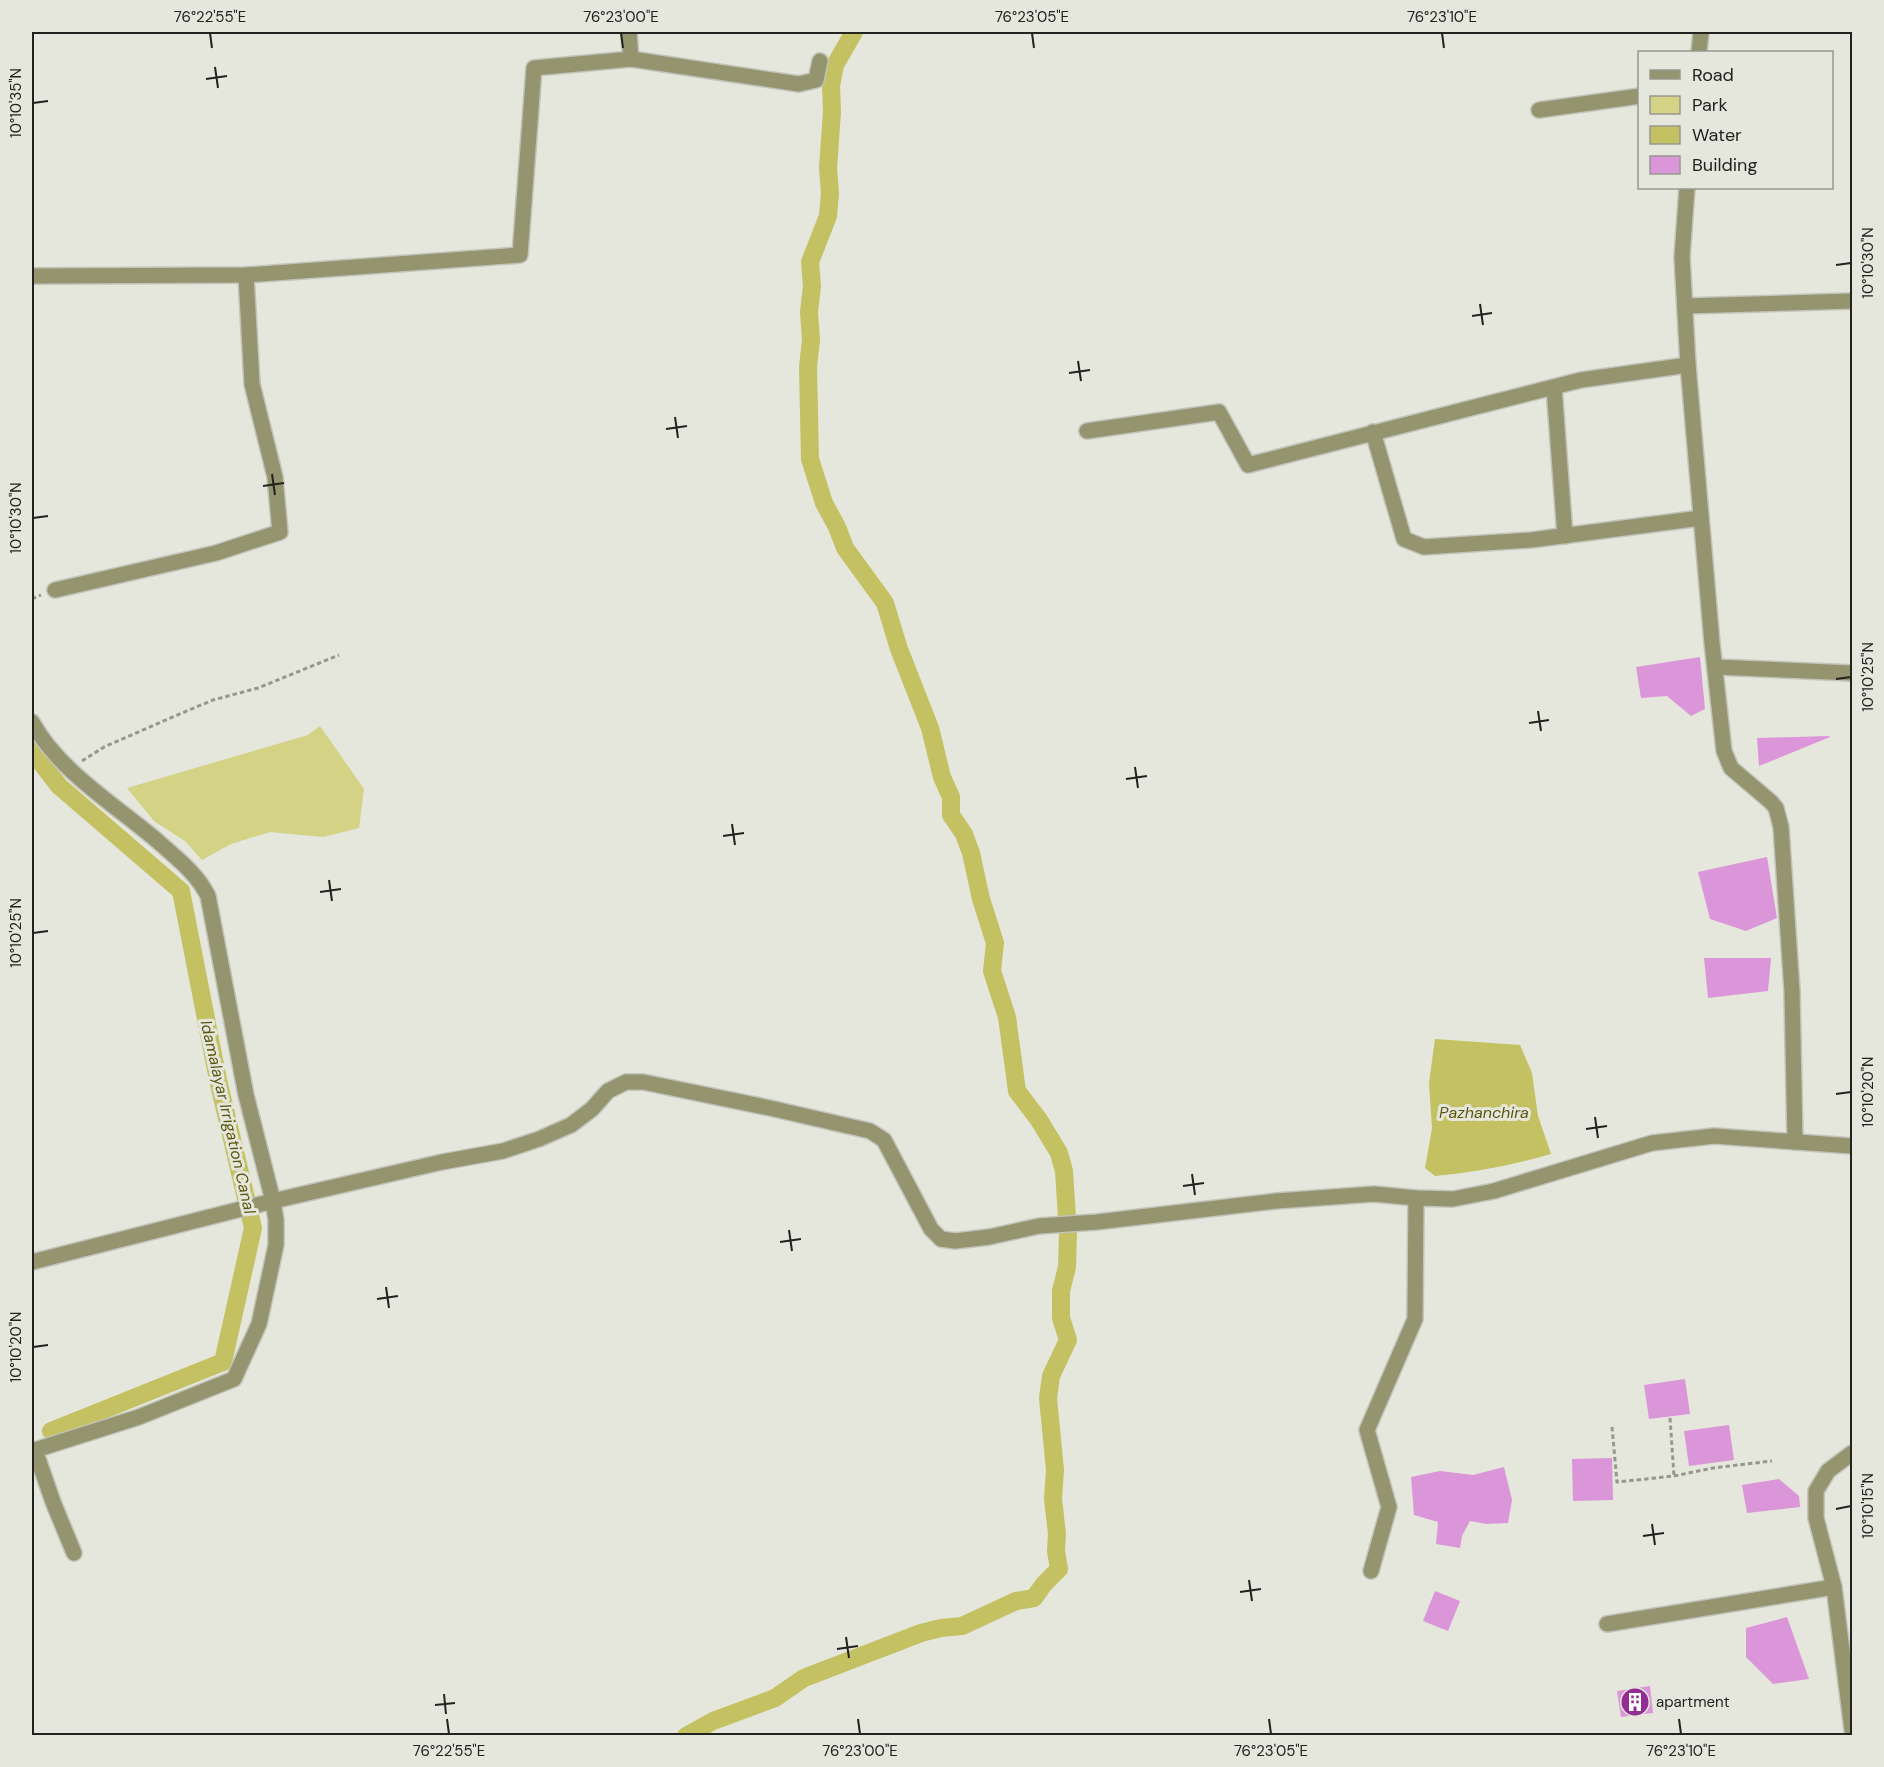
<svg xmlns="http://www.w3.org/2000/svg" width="1884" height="1767" font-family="'DM Sans',sans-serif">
	<rect width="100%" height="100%" fill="#e5e6dc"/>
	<path fill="#d3d285" d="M320,726L364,789L359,828L323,837L270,832L231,844L202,860L185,841L154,821L127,788L308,735Z"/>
	<path fill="#c3c161" d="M1435,1039L1520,1045L1532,1073L1538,1116L1551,1154C1513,1165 1475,1172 1435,1176L1425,1168L1432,1128L1429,1083Z"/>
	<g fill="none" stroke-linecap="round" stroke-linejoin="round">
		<g stroke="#c3c161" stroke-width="18">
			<path d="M32,751L59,786L181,891L218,1080L253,1228L223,1362L51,1431"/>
			<path d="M686,1736L713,1721L775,1698L804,1678L921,1633L941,1628L962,1626L1016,1601L1034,1598L1044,1584L1059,1569L1056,1551L1057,1534L1053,1499L1055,1470L1048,1398L1051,1376L1068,1340L1061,1318V1291L1067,1267L1068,1233L1064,1171L1059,1153L1039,1120L1017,1091L1007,1017L992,971L995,943L981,899L971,853L964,834L951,815V797L942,777L930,728L899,649L885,603L845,548L837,527L824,503L810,459L808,367L811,340L809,312L812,286L810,262L828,216L830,193L828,168L832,112L831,86L835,65L854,32"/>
		</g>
	</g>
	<g fill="#db96d9">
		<path d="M1700,657L1705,709L1691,716L1667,696L1641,698L1636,667Z"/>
		<path d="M1829,736L1830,737L1759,766L1757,738Z"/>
		<path d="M1767,857L1777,918L1746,931L1710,919L1698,872Z"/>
		<path d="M1704,958H1771L1768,991L1708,998Z"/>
		<path d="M1685,1379L1690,1414L1649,1419L1644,1385Z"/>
		<path d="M1729,1425L1734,1460L1689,1466L1684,1431Z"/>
		<path d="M1612,1458L1613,1500L1573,1501L1572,1459Z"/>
		<path d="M1504,1467L1512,1500L1508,1523L1486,1524L1470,1521L1462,1536L1460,1548L1436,1544L1438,1522L1414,1515L1411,1477L1440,1471L1473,1475Z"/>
		<path d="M1779,1479L1799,1496L1800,1507L1747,1513L1742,1485Z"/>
		<path d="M1435,1591L1460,1601L1448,1631L1423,1621Z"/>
		<path d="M1787,1617L1809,1679L1773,1684L1746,1657V1628Z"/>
		<path d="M1650,1686L1653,1713L1621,1717L1617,1691Z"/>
	</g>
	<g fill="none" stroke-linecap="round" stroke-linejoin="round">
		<g stroke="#c2c3ba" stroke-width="18">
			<g id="street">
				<path d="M629,32L631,59"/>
				<path d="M1699,52L1701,32"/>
				<path d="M1539,110L1640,96"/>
				<path d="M1687,188L1682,257L1688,365L1712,643L1724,751L1731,768L1771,802L1776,808L1781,827L1792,991L1795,1142"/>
				<path d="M32,276L246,275L520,255L534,68L631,59L799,84L816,80L820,61"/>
				<path d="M1685,306L1852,301"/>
				<path d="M1554,387L1565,536"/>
				<path d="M1087,431L1219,412L1248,465L1581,380L1688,365"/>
				<path d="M1373,432L1404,539L1424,547L1531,540L1701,518"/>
				<path d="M55,590L216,553L280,532L275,477L252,384L246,275"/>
				<path d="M1715,667L1852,673"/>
				<path d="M32,722C60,773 119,807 162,845C179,860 198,875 208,896L246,1095L273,1201L276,1220V1245L259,1324L234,1379L139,1417L35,1450L53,1502L74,1553"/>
				<path d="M32,1262L273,1201L442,1162L503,1151L539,1139L571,1125L592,1109L608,1091L626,1082H643L770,1108L870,1131L884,1140L931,1229L941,1239L955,1241L989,1237L1039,1226L1097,1222L1276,1201L1374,1194L1416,1198L1453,1199L1494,1191L1652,1143L1714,1136L1852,1146"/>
				<path d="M1852,1453L1828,1471L1816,1491V1518L1834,1587L1852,1730"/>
				<path d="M1371,1571L1389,1507L1367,1430L1415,1319L1416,1198"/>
				<path d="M1607,1624L1834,1587"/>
			</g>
		</g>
		<g stroke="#979790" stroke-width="3" stroke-dasharray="4.5 3" stroke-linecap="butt">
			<path d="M32,599L41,595"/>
			<path d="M82,761L104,747L189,710L213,700L258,688L339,655"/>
			<path d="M1670,1418L1674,1476"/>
			<path d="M1612,1427L1617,1482L1674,1476L1713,1468L1772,1461"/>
		</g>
		<use href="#street" stroke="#94946e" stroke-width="15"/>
	</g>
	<path fill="none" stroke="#22221f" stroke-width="2" d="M210,33L212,48M621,33L623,48M1032,33L1034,48M1442,33L1444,48M215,67L218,88M206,79L227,76M33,103L48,101M1836,265L1851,263M1480,304L1483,325M1472,316L1492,313M1078,361L1081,381M1069,373L1090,370M675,417L678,438M666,429L687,426M272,474L275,495M263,486L284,483M33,518L48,516M1836,679L1851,677M1538,711L1541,731M1529,723L1549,720M1135,767L1138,788M1126,779L1147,776M732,824L735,845M723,836L744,833M329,880L332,901M320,892L341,889M33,933L48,931M1836,1094L1851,1092M1595,1117L1598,1138M1586,1129L1607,1126M1192,1174L1195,1195M1183,1186L1204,1183M789,1230L792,1251M780,1242L801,1239M386,1287L389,1308M377,1299L398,1296M33,1347L48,1345M1836,1509L1851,1506M1652,1524L1655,1545M1643,1536L1664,1533M1249,1580L1252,1601M1240,1592L1261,1589M846,1637L849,1658M837,1649L858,1646M444,1694L446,1714M435,1705L455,1703M447,1719L449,1734M858,1719L860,1734M1269,1719L1271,1734M1679,1719L1681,1734"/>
	<defs>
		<g id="building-disc" transform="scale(1.5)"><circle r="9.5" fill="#922d93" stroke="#e5e6dc"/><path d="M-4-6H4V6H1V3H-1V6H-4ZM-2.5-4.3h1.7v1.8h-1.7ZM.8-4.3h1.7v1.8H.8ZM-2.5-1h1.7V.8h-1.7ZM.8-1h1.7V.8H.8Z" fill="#fff"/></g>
	</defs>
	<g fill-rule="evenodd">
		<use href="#building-disc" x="1635" y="1702"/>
	</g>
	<g text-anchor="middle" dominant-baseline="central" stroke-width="6" stroke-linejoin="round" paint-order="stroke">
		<g font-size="15" fill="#22221f" stroke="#e5e6dc" text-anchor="start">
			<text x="1656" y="1702">apartment</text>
		</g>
		<g font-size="16" font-style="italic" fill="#59570e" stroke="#e5e6dc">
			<text x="1484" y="1112">Pazhanchira</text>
			<text transform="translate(228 1117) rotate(77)">Idamalayar Irrigation Canal</text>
		</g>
	</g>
	<rect width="1884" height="1767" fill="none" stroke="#e5e6dc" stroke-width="66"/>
	<rect x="1638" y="51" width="195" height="138" fill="#e5e6dc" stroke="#979890" stroke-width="1.5"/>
	<rect x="1650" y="70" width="30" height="9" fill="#94946e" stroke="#979890" stroke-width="1.5"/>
	<text x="1692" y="81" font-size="18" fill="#22221f">Road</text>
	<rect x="1650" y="96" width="30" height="18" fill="#d3d285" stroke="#979890" stroke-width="1.5"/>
	<text x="1692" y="111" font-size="18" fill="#22221f">Park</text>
	<rect x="1650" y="126" width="30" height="18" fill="#c3c161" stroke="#979890" stroke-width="1.5"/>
	<text x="1692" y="141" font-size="18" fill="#22221f">Water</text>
	<rect x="1650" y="156" width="30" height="18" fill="#db96d9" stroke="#979890" stroke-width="1.5"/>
	<text x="1692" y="171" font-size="18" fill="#22221f">Building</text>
	<rect x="33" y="33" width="1818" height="1701" fill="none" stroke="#22221f" stroke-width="2"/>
	<g font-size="15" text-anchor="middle" fill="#22221f">
		<text x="210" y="22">76°22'55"E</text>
		<text x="621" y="22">76°23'00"E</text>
		<text x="1032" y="22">76°23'05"E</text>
		<text x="1442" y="22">76°23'10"E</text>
		<text transform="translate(16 103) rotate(-90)" y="5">10°10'35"N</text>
		<text transform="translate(1868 263) rotate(-90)" y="5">10°10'30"N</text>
		<text transform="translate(16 518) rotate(-90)" y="5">10°10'30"N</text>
		<text transform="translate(1868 677) rotate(-90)" y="5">10°10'25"N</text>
		<text transform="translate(16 933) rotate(-90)" y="5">10°10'25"N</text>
		<text transform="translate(1868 1092) rotate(-90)" y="5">10°10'20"N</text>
		<text transform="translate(16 1347) rotate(-90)" y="5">10°10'20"N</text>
		<text transform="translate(1868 1506) rotate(-90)" y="5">10°10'15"N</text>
		<text x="449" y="1756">76°22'55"E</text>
		<text x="860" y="1756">76°23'00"E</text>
		<text x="1271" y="1756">76°23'05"E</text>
		<text x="1681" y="1756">76°23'10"E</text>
	</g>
</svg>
